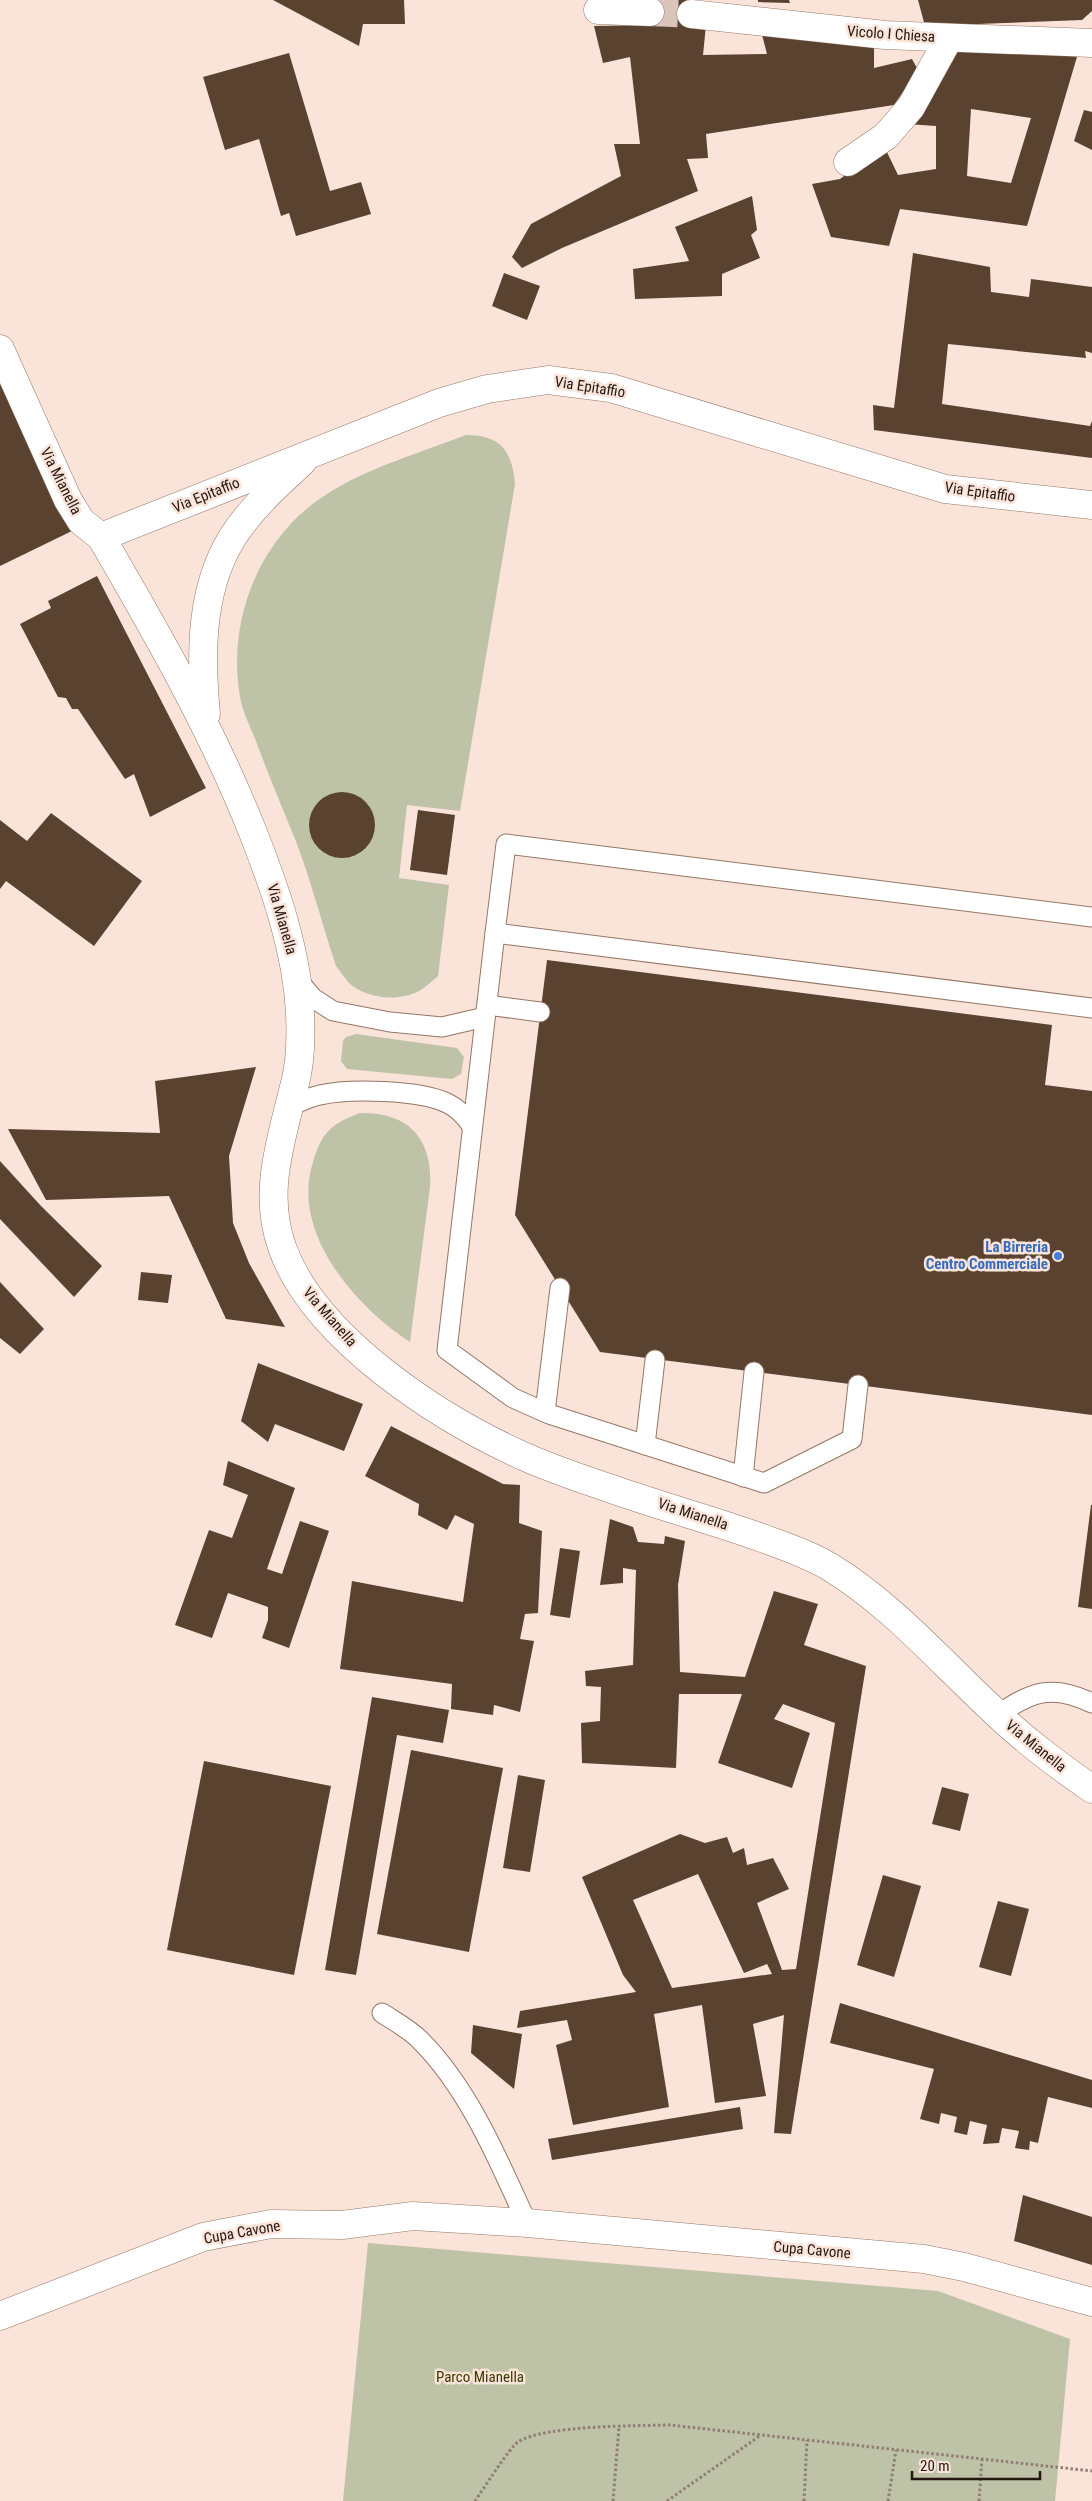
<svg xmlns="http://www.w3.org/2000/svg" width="1092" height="2501" font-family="'Roboto Condensed',sans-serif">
	<rect width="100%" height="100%" fill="#fae4d9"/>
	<g fill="#bec2a6">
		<path d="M466,435C501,435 512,451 515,484L460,811L407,805L399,878L449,885L438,976C432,981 426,987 419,991C399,1002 365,999 348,982C344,977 340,971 336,966C322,924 311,880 295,839C282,807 268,774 256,741C251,728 244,715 241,702C225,624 258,537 327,494C369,467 420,453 466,435Z"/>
		<path d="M356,1034L457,1048L464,1057L461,1074L452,1079L347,1069L341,1061L343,1041L346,1037Z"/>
		<path d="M360,1113C409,1112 433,1139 430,1187L410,1342C356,1307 290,1232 313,1162C322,1132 331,1124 360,1113Z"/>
		<path d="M368,2243L938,2291L1070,2339L1055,2501H343Z"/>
	</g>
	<g fill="#594230" fill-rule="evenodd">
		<path d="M273,0H404L405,24H363L359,46Z"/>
		<path d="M650,0H692L691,25H706L703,55L767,54L761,31L874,42V68L912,59L918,70L894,105L706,134L708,158L687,159L698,191L562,248L522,268L512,257L531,224L621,176L614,144H640L630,57L603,63L594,26L650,25Z"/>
		<path d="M758,0H789L790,3L758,2Z"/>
		<path d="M918,0H1092V11L1082,20L925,26Z"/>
		<path d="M957,47L1079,50L1027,226L900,209L889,246L831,237L812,184L840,179L884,146L898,175L936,169V126L907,124ZM971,109L1031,118L1011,183L967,176Z"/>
		<path d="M289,53L330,191L361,182L371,214L296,236L289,213L281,216L259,139L225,150L203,77Z"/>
		<path d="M1084,110L1092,112V150L1074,141Z"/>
		<path d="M752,196L757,230L751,235L760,258L722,274V296L635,299L633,269L689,261L675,227Z"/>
		<path d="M913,253L990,267L991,292L1029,297L1031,279L1092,287V353L1085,351L1086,358L948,344L942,404L1090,426L1092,421V458L874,430L873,405L894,408Z"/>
		<path d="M504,273L540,286L527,320L492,306Z"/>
		<path d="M0,379L74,530L0,566Z"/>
		<path d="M97,576L206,788L150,817L134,774L125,779L78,709H72L66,698L58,697L20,624L51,608L48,601Z"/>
		<circle cx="342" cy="825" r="33"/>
		<path d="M418,810L455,815L447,875L410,870Z"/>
		<path d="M51,813L142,881L94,946L6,881L0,889V820L27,841Z"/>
		<path d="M547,960L1052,1025L1045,1085L1092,1091V1415L600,1352L515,1215Z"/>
		<path d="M256,1067L229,1156L233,1223L249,1263L285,1327L226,1319L169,1196L46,1200L8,1129L160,1133L155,1081Z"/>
		<path d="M0,1161L41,1206L102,1266L74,1297L0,1219Z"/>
		<path d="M141,1272L172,1275L168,1303L138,1300Z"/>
		<path d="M0,1282L44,1329L20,1354L0,1338Z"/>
		<path d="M258,1363L363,1404L344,1451L275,1424L268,1442L241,1421Z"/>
		<path d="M391,1426L503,1484L520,1485L519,1523L542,1531L538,1613L525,1614L520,1639L534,1641L520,1712L494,1705L493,1715L451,1709L452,1684L340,1669L352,1581L463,1602L474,1524L455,1515L447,1530L418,1515L419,1504L365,1476Z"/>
		<path d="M228,1461L295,1488L267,1569L282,1574L300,1521L329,1531L289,1648L262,1638L268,1620V1607L228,1593L212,1638L175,1625L209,1530L232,1538L248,1495L223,1485Z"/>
		<path d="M1091,1505H1092V1609L1078,1607Z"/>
		<path d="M610,1519L633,1527L638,1542L664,1544L665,1536L685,1541L678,1585L680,1672L745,1677L774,1591L818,1604L804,1645L866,1666L791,2134L774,2133L784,2015L753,2024L766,2096L715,2103L702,2005L654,2014L669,2107L573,2125L556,2045L572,2040L567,2020L517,2028L520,2011L636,1992L623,1975L582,1877L680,1834L705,1843L727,1837L733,1853L744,1848L747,1865L773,1858L789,1889L757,1903L782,1970L796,1969L835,1723L783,1704L774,1719L810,1733L792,1788L718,1763L742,1694H679L676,1768L582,1763L581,1723L600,1721L601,1687L586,1686L585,1671L633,1665L636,1570L623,1568V1583L600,1585ZM698,1874L744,1973L767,1964L772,1974L672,1988L633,1900Z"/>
		<path d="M560,1548L580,1551L570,1618L550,1615Z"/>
		<path d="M372,1697L449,1710L443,1743L397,1735L356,1975L325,1970Z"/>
		<path d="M411,1750L503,1768L469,1952L377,1934Z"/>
		<path d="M204,1761L331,1786L294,1975L167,1950Z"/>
		<path d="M518,1775L545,1780L530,1872L503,1868Z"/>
		<path d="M942,1787L969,1794L960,1831L932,1824Z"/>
		<path d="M883,1875L921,1886L894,1977L857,1965Z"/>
		<path d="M998,1901L1029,1909L1011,1976L979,1967Z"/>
		<path d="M840,2003L1092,2080V2108L1048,2097L1038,2143L1030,2141L1029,2150L1015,2148L1019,2131L1002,2128L999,2143L983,2144L987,2125L970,2121L967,2135L954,2132L957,2117L941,2113L939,2124L920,2119L934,2069L830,2043Z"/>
		<path d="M473,2025L522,2034L514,2089L471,2053Z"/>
		<path d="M740,2107L743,2129L552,2160L548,2139Z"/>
		<path d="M1023,2195L1092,2217V2265L1014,2241Z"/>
	</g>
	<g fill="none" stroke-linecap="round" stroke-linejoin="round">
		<path stroke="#dac5bb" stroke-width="28" stroke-dasharray="28 14" stroke-linecap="butt" d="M650,12L691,14"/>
		<g stroke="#967666" stroke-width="21">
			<g id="lane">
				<path d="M1092,917L506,844L495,933L1092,1008"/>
				<path d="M495,933L447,1350L513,1398L549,1414L764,1483L852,1439L858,1385"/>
				<path d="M297,979L313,998L333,1011L390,1022L442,1027L485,1017"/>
				<path d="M487,1005L540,1012"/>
				<path d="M288,1107C298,1103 309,1097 320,1095C349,1088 420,1090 447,1103C458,1108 465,1116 472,1126"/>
				<path d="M545,1412L560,1288"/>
				<path d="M645,1445L655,1360"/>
				<path d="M743,1477L754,1372"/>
				<path d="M998,1715C1031,1691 1053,1684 1092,1703"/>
				<path d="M382,2013C394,2021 409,2029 419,2039C468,2087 499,2161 527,2223"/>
			</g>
		</g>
		<g stroke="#967666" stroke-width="29">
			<g id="street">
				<path d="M598,10L650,12"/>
				<path d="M691,14L885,35L1092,43"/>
				<path d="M848,162L886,136L911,107L949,38"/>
				<path d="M0,349L68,500L81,521L101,537C158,635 212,729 254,835C276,891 297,952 300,1013C301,1036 301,1061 295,1083C282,1138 262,1191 282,1247C314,1338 439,1418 523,1456C550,1468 579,1478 606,1487C659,1506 713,1520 765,1539C787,1547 810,1555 830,1567C891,1604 943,1664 995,1712C1025,1741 1058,1765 1092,1789"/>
				<path d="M101,537L439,403L487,389L548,380L611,388L945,489L1092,505"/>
				<path d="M206,714C200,652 200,582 238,529C256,504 279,483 302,462"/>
				<path d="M0,2316L203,2237L271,2224L342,2225L413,2216L527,2223L924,2259L964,2267L1092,2302"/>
			</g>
		</g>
		<g stroke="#8f7e75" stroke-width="3" stroke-dasharray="2.5 2.5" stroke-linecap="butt">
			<path d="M475,2501C482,2491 510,2447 518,2442C544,2425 636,2426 670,2425L1092,2471"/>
			<path d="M613,2501L619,2427"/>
			<path d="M667,2501L761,2435"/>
			<path d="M804,2501L807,2440"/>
			<path d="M888,2501L896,2450"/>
			<path d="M979,2501L982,2459"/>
		</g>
		<use href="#lane" stroke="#fff" stroke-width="19"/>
		<use href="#street" stroke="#fff" stroke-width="28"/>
	</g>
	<circle fill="#3f7fe0" stroke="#fae4d9" stroke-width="2" cx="1058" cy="1256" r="5"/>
	<g text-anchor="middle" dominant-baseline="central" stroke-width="5" stroke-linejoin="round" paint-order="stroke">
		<g font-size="15" fill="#231710" stroke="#fae4d9">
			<text transform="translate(891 34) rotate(4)">Vicolo I Chiesa</text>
			<text transform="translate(590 387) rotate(9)">Via Epitaffio</text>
			<text transform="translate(61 481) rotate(63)">Via Mianella</text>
			<text transform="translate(980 492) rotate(8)">Via Epitaffio</text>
			<text transform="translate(206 495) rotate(-22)">Via Epitaffio</text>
			<text transform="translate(282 919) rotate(74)">Via Mianella</text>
			<text transform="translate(330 1317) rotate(49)">Via Mianella</text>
			<text transform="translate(693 1514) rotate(18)">Via Mianella</text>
			<text transform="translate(1036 1746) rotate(39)">Via Mianella</text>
			<text transform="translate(242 2232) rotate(-10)">Cupa Cavone</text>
			<text transform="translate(812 2250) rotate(5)">Cupa Cavone</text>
		</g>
		<g font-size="15" font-weight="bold" fill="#366cbe" stroke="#fae4d9" text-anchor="end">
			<text x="1048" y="1247">La Birreria<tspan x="1048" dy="17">Centro Commerciale</tspan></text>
		</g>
		<g font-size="15" fill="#373a02" stroke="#fae4d9">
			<text x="480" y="2377">Parco Mianella</text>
		</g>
	</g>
	<path d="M912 2471v8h128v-8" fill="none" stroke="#231710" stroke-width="2.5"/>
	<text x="920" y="2471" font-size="15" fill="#231710" stroke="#fae4d9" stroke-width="4" paint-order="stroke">20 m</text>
</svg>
